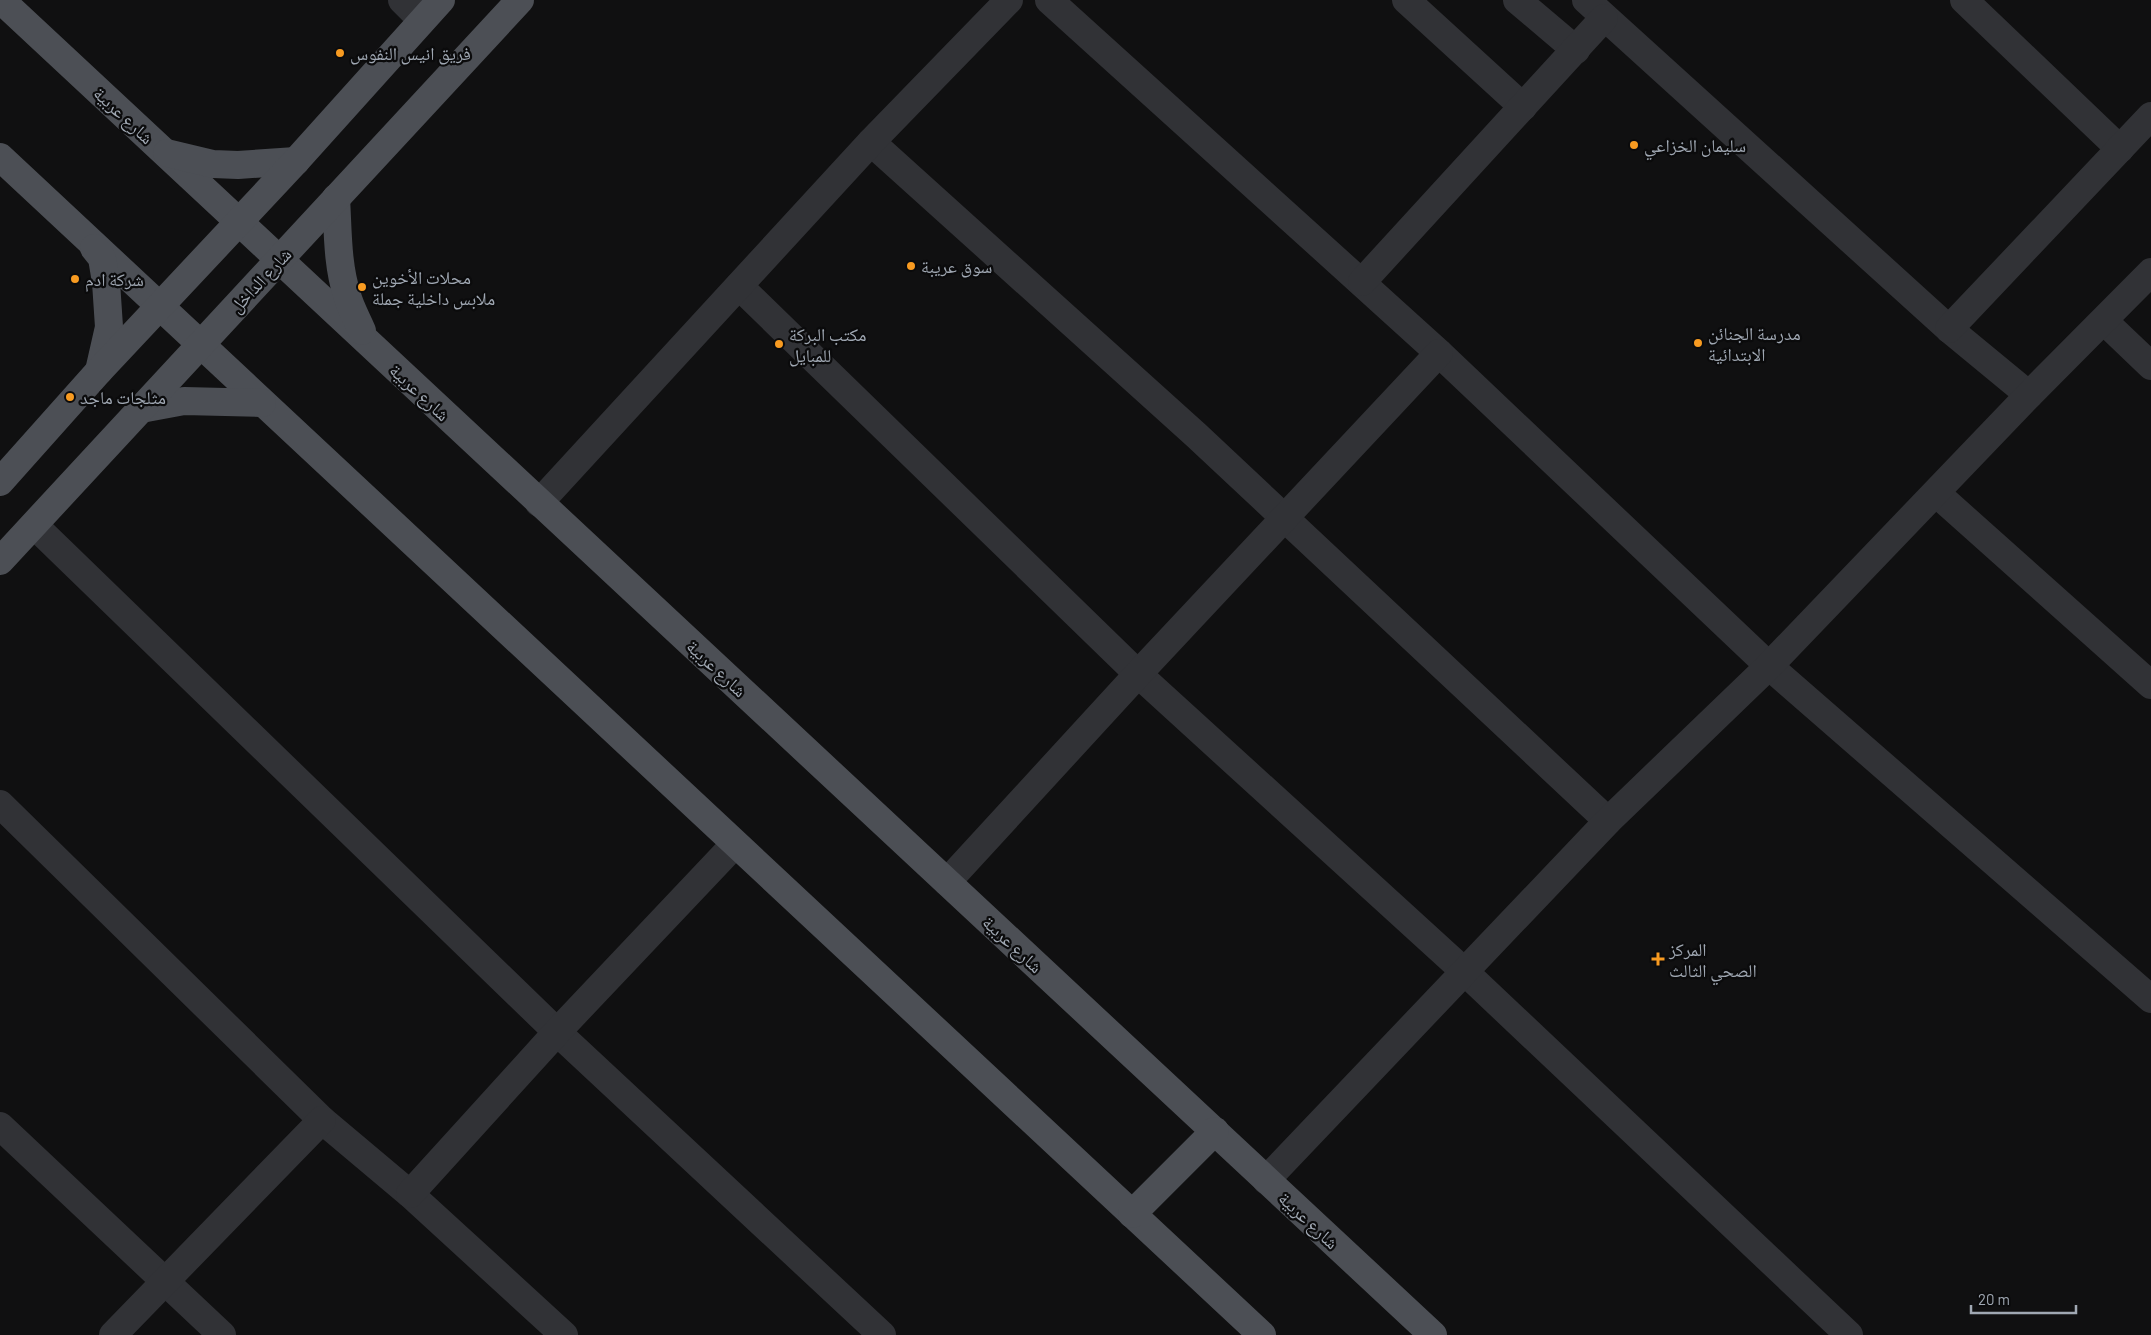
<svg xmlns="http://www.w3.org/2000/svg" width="2151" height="1335" font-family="Barlow,'Noto Naskh Arabic',sans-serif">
	<rect width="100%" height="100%" fill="#101011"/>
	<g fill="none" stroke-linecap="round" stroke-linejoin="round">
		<g stroke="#313236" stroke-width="28">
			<path d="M402,0L422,20"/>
			<path d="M1049,0L1439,353L1769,666L2151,999"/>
			<path d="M1406,0L1523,107"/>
			<path d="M1517,0L1576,50"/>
			<path d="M1586,0L1949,329L2029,395"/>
			<path d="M1964,0L2120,149"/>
			<path d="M871,142L1196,435L1608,821"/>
			<path d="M1362,282L1604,18"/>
			<path d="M739,286L1138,674L1465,972L1849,1335"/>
			<path d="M2104,321L2151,366"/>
			<path d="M1949,329L2151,116"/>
			<path d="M1936,493L2151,685"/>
			<path d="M539,503L871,142L1009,0"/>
			<path d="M34,525L557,1032L882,1335"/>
			<path d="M0,804L322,1120L410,1194L564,1335"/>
			<path d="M947,882L1138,674L1439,353"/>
			<path d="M0,1126L222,1335"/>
			<path d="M1266,1180L1608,821L1769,666L2029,395L2151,272"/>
			<path d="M410,1194L557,1032L735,844"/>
			<path d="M113,1335L322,1120"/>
		</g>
		<g stroke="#4c4f55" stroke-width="28">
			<path d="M1,0L1433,1335"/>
			<path d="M167,153L213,164L238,165L296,161"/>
			<path d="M0,157L1262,1335"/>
			<path d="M336,198C338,230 337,264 347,295C350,307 357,319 362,331"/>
			<path d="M94,248L102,258L106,282L109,327L99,371"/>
			<path d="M141,409L184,401L262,403"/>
			<path d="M0,482L99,371L296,161L441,0"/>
			<path d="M0,561L520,0"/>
			<path d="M1132,1214L1215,1131"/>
		</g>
	</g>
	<g fill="#f89b21" stroke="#0b0b0c" stroke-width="2">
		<circle cx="340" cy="53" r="5"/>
		<circle cx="1634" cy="145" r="5"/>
		<circle cx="911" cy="266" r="5"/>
		<circle cx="75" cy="279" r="5"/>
		<circle cx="362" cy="287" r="5"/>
		<circle cx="1698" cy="343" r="5"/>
		<circle cx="779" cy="344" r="5"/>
		<circle cx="70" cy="397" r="5"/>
		<path d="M1655.5 951.5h5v5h5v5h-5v5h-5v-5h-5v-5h5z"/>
	</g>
	<g text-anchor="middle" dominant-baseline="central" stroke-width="4.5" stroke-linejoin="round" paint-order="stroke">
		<g font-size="18" fill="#a0a8b3" stroke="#0b0b0c" text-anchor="start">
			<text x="350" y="53">فريق انيس النفوس</text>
			<text x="1644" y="145">سليمان الخزاعي</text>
			<text x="921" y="266">سوق عريبة</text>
			<text x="372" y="277">محلات الأخوين<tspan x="372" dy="21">ملابس داخلية جملة</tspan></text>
			<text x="85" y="279">شركة ادم</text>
			<text x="1708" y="333">مدرسة الجنائن<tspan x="1708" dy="21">الابتدائية</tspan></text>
			<text x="789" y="334">مكتب البركة<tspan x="789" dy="21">للمبايل</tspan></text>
			<text x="80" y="397">مثلجات ماجد</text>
			<text x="1669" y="949">المركز<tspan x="1669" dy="21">الصحي الثالث</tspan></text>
		</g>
		<g font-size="18" fill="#a0a8b3" stroke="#0b0b0c">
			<text transform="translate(124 115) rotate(43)">شارع عربية</text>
			<text transform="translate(260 280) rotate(-47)">شارع الداخل</text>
			<text transform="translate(420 392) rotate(43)">شارع عربية</text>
			<text transform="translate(717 668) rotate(43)">شارع عربية</text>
			<text transform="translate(1013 944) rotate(43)">شارع عربية</text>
			<text transform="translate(1309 1220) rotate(43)">شارع عربية</text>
		</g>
	</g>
	<path d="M1971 1305v8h105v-8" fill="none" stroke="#a0a8b3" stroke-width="2.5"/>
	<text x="1978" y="1305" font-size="15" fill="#a0a8b3" stroke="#0b0b0c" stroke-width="4" paint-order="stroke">20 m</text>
</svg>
